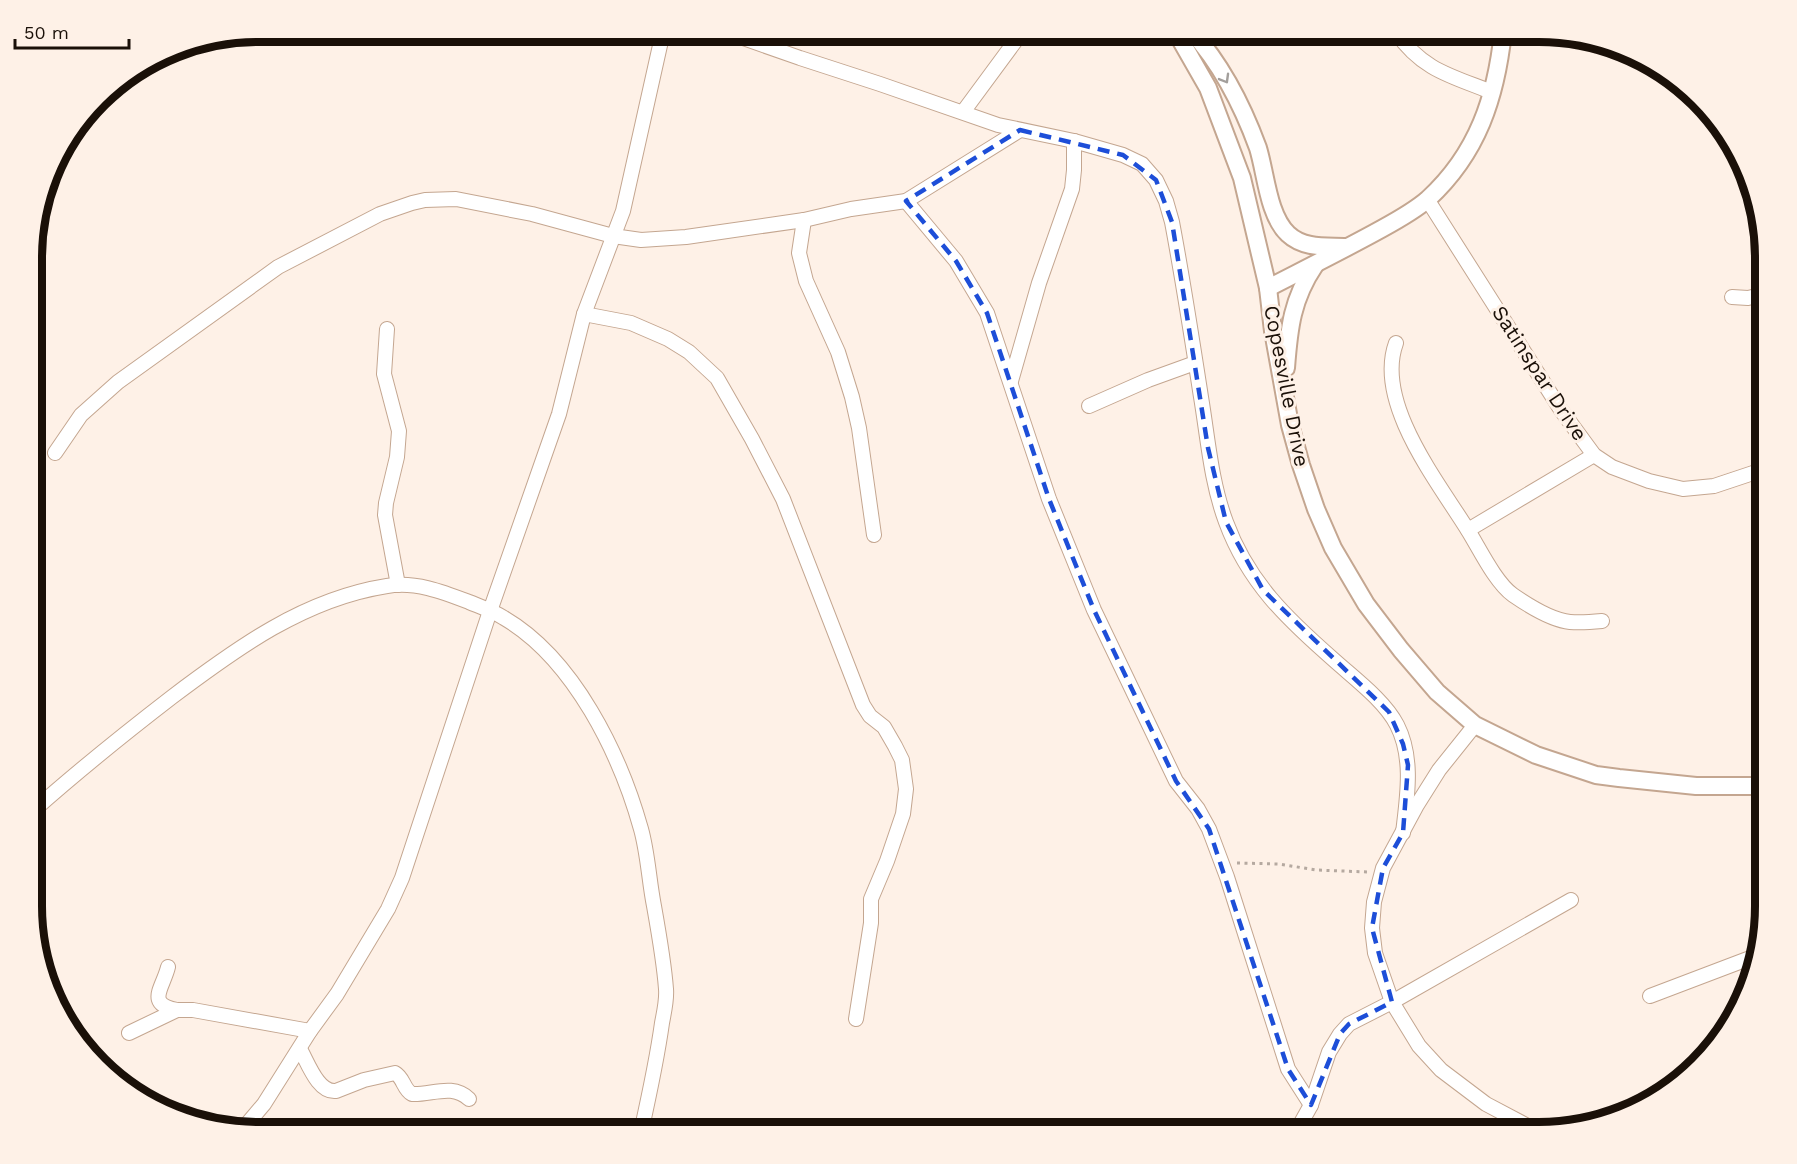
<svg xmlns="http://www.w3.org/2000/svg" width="1797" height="1164" font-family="'Work Sans',sans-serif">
	<rect width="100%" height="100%" fill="#fef1e7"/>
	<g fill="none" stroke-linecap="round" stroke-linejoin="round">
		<g stroke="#c4a690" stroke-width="16">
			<g id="minor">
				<path d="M726,32L800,58L880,84L998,125L1074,141L1123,155L1142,164L1156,180L1166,201L1172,222C1183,280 1192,339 1201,397C1208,439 1211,482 1226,522C1248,582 1287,619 1334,660C1354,678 1385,701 1397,725C1414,758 1407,798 1403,833"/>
				<path d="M1396,32C1422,70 1451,76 1492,92"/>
				<path d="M963,112L1022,32"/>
				<path d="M1427,199L1561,410L1594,455L1612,467L1649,481L1683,489L1714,486L1765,469"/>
				<path d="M906,201L956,261L987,313L1049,499L1094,610L1176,781L1198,809L1209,829L1227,877L1288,1069L1311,1105"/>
				<path d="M804,220L799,253L806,281L838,352L852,397L859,428L874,535"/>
				<path d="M1732,297L1748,298L1765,294"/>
				<path d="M584,314L631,323L668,339L689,352L717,378L752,439L783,499L863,705L870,716L884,727L895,746L902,760L906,789L903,814L887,861L871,899V923L856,1019"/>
				<path d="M387,329L384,374L399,431L397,457L386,503L385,515L398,585"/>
				<path d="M1396,343C1374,403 1439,483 1469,532C1480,550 1496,583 1513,595C1529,606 1551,620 1570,622C1581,623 1592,622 1602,621"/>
				<path d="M1011,381L1039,283L1072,189L1074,170V141"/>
				<path d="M1089,406L1148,380L1195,363"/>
				<path d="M55,453L81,415L118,382L278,267L380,214L412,203L425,200L456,199L532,214L613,236L641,240L686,237L804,220L851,209L906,201L1020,130"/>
				<path d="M1468,530L1594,455"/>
				<path d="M1475,725L1439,770L1417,805L1383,868L1374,902L1372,928L1375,953L1392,1002L1419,1046L1441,1070L1486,1104L1539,1132"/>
				<path d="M33,811C78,771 124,734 172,697C237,648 304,599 387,586C415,581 443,592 469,602C481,607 493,611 504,618C574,659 620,754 641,829C648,854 649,881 654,906C659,934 664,962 666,989C667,1000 664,1012 662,1023C657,1059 649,1096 641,1132"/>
				<path d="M168,967C163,988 145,1004 177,1010"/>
				<path d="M1650,996L1758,955"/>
				<path d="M129,1033L177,1010H193L310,1031"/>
				<path d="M300,1049C308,1063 318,1093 336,1091L364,1080L395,1073C404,1078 403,1089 412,1094C432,1095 452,1083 469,1099"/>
				<path d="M242,1130L264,1104L310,1031L337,994L388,909L402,878L490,611L559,414L584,314L623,211L663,32"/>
				<path d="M1296,1132L1311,1105L1329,1052L1340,1034L1349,1024L1392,1002L1571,900"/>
			</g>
		</g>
		<g stroke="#c4a690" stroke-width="20">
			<g id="tertiary">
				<path d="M1176,32L1208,88L1242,178L1268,288L1273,331L1290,425L1301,465L1316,509L1333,548L1366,604L1401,650L1437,692L1475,725L1536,755L1596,775L1619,778L1696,786H1765"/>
				<path d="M1192,32C1221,64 1243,107 1258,148C1266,174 1268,215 1288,234C1304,249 1326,246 1346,247"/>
				<path d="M1268,288C1303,270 1339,252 1374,233C1392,223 1412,213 1428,199C1478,153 1496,97 1503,32"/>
				<path d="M1286,368C1289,328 1292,299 1315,265"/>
			</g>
		</g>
		<path stroke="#b5a9a0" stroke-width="3" stroke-dasharray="3 4.5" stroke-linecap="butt" d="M1237,863L1279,864L1316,870L1368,872"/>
		<use href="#minor" stroke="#fff" stroke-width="14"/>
		<use href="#tertiary" stroke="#fff" stroke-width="16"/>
	</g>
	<defs><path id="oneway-chevron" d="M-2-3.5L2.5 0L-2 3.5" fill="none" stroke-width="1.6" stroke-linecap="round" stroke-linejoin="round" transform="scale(1.5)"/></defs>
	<use stroke="#a39f9c" href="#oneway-chevron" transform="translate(1225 79) rotate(60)"/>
	<path fill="none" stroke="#1d4ed8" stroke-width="4.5" stroke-dasharray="12 8" stroke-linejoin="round" d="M1020,130L1123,155L1156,180L1172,222L1208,448L1226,522L1263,590L1389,712L1403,744L1408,765L1403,833L1383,868L1372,928L1392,1002L1349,1024L1340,1034L1311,1105L1288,1069L1209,829L1176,781L1094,610L1049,499L987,313L956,261L906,201Z"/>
	<g text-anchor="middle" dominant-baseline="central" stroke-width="6" stroke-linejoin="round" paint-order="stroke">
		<g font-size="21" fill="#1a1008" stroke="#fef1e7">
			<text transform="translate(1540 373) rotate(57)">Satinspar Drive</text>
			<text transform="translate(1287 386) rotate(79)">Copesville Drive</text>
		</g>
	</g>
	<path d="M0 0H1797V1164H0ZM258 42H1539A216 216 0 0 1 1755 258V906A216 216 0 0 1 1539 1122H258A216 216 0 0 1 42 906V258A216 216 0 0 1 258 42Z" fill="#fef1e7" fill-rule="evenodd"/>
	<path fill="none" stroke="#1a1008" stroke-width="8" d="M258 42H1539A216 216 0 0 1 1755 258V906A216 216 0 0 1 1539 1122H258A216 216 0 0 1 42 906V258A216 216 0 0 1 258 42Z"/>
	<path d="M15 39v9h114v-9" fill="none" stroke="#1a1008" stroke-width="3"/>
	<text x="24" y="39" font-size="18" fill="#1a1008" stroke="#fef1e7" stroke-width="4.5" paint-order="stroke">50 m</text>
</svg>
